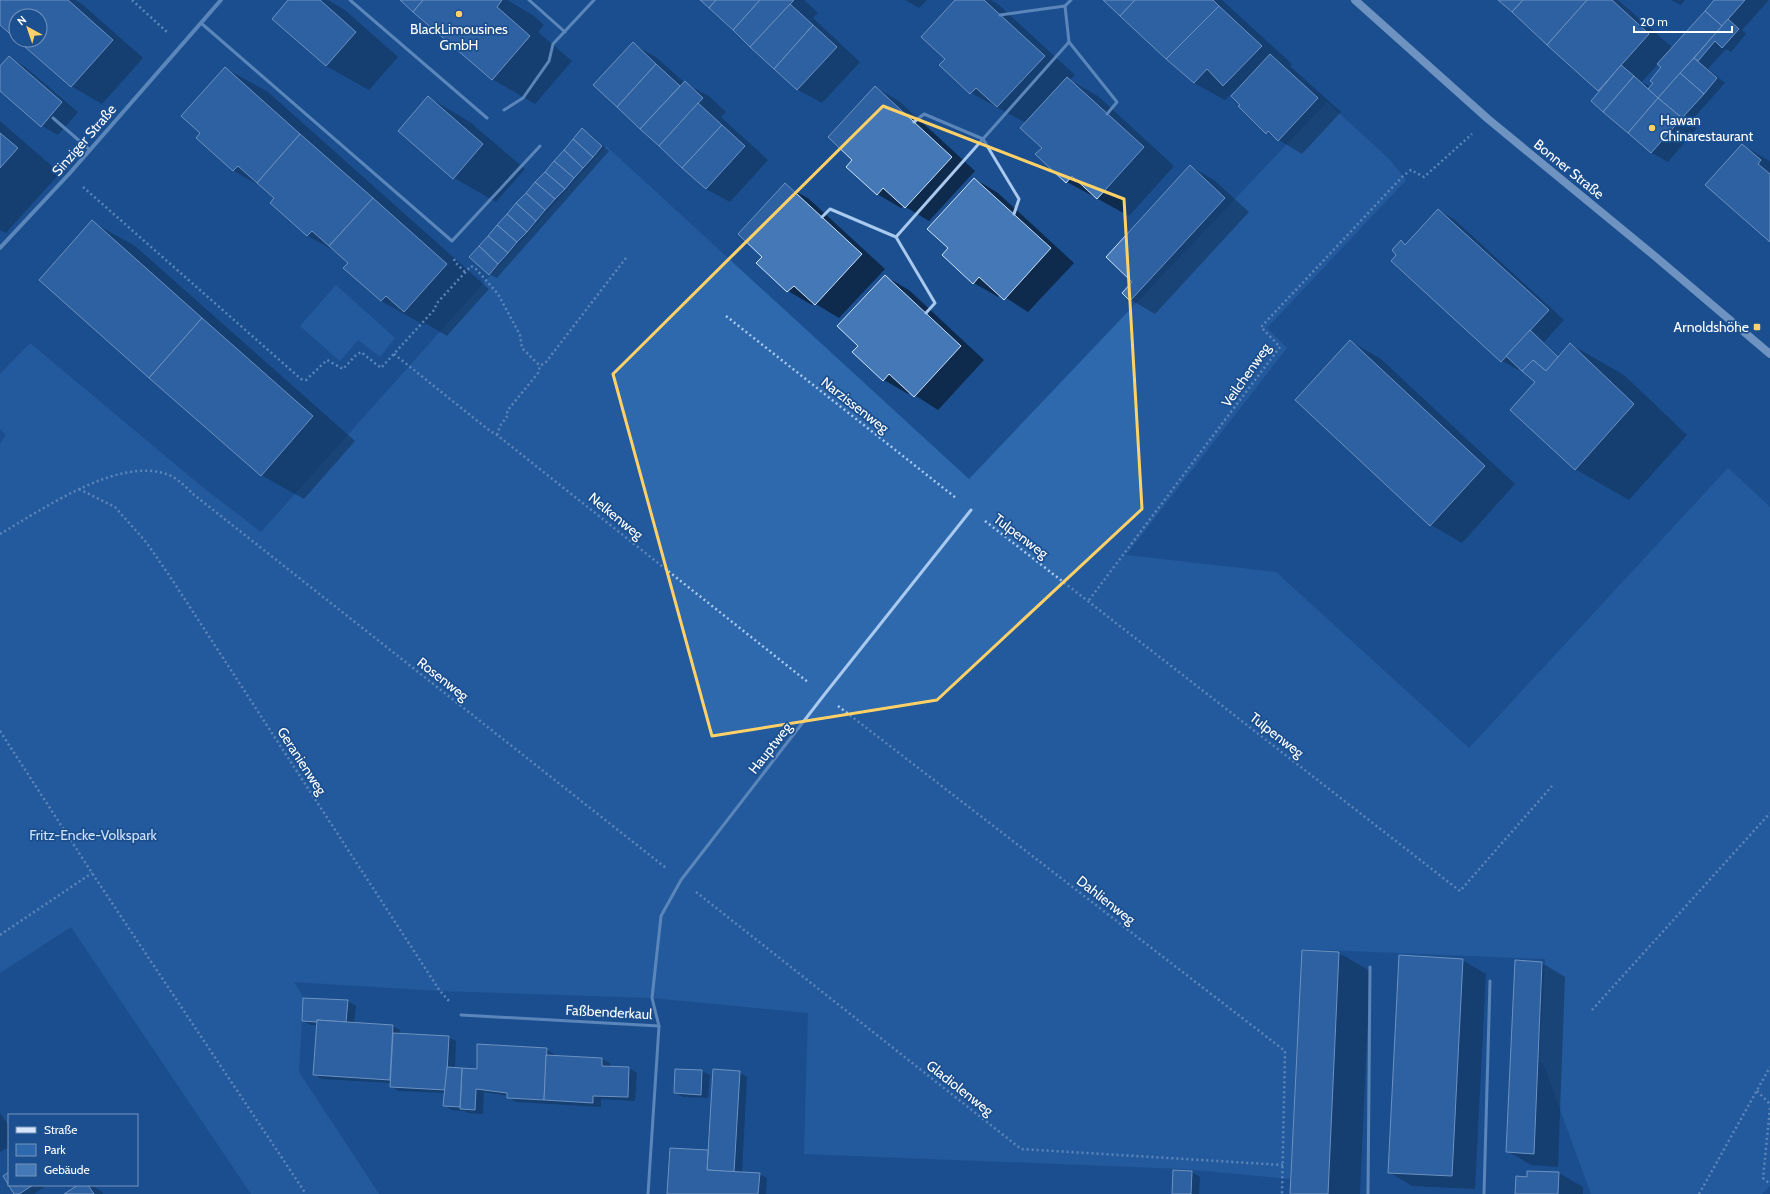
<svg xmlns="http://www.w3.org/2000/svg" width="1770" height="1194" font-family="Cabin,sans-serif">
	<rect width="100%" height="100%" fill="#1b4f8f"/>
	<g fill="#2e69ad">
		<path d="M1327,102L1390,160L1406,180L1267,328L1287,348L1126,555L1276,572L1469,748L1728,468L1770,507V1186L1762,1194H1591L1543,1063L1539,1062L1545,959L1302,949L1290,1179L1184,1169L804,1154L808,1013L652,998L440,991L294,982L303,997L299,1072L379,1194H251L71,927L0,973V444L6,435L0,429V374L30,343L201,486L261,532L606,146L969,479Z"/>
		<path d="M336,285L395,338L380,357L358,340L340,361L300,326Z"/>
	</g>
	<g fill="#0007" fill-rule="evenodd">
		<path d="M0,0H75L82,4L143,58L102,104L71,86L19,40H40V16H16V37L0,23Z"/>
		<path d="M290,0H328L345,10L398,57L369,90L326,66L273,19Z"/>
		<path d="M401,0H507L534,16L544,25L538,32L572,61L535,104L492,79Z"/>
		<path d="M701,0H804L818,13L813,18L860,62L822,103L798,90Z"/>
		<path d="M905,0H927L919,8Z"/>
		<path d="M956,0H991L999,5L1075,75L1070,80L1098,96L1174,166L1129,216L1067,182L1026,123L971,93L946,59Z"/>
		<path d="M1104,0H1222L1292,64L1290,66L1341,112L1302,154L1267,133L1242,105L1236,92L1234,91L1225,100L1194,83Z"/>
		<path d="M1499,0H1618L1673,48L1715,0H1769L1742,30L1746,34L1731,52L1726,49L1708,69L1725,83L1690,122L1697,128L1668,162L1652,153L1592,101L1600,91ZM1658,64L1662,67L1651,87L1642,82Z"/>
		<path d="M1671,0H1685L1681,5Z"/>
		<path d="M633,44L657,58L685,83L709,96L726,112L721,117L768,160L730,202L706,189L594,85Z"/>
		<path d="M9,57L25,67L78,112L58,135L42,126L0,90V67Z"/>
		<path d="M225,68L268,92L489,289L447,336L425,323L424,325L381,301L350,263L340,254L308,236L271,203L276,198L267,190L234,171L197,138L202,133Z"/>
		<path d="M875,87L899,101L975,171L929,221L904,206L901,208L877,194L853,160Z"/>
		<path d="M428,97L470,122L525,169L496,202L454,178L399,131Z"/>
		<path d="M0,121L60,173L6,233L0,230Z"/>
		<path d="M583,130L590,134L609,151L497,278L489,274Z"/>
		<path d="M1742,145L1770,161V241Z"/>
		<path d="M1190,166L1214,180L1249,212L1155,314L1131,300L1123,293L1134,282Z"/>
		<path d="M975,179L998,193L1074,263L1028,312L1000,294L998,297L974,283L949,248Z"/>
		<path d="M785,185L809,199L885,269L839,318L814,303L812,305L788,291L758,263L764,257Z"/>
		<path d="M1439,210L1455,220L1564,320L1544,342L1559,357L1570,344L1624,375L1687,435L1629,500L1575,469L1537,382L1520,368L1518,370L1502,361L1398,255L1401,242L1407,245Z"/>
		<path d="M92,222L135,246L355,441L304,499L261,475Z"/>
		<path d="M885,276L909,290L984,360L938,410L910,392L908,394L884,380L854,352L860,346Z"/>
		<path d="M1350,341L1381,359L1515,484L1462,543L1431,525Z"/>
		<path d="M1339,953L1370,971L1360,1194H1291Z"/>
		<path d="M1462,960L1486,974L1475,1189L1412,1186L1389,1172Z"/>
		<path d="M1542,963L1565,977L1558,1167L1531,1165L1507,1151Z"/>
		<path d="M304,999L348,1001L356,1006L354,1023L393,1026L400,1030V1034L448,1037L456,1041L455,1069L478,1070L546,1049L554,1054V1056L602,1059L610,1063V1067L629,1068L637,1073L635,1101L601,1099V1107L516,1102L508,1097V1096L484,1092L483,1114L468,1113L464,1111L452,1110L445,1106V1093L398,1091L391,1086V1083L322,1079L314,1075L317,1025H311L303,1021Z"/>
		<path d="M702,1071L710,1075L708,1098L683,1097L675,1093Z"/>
		<path d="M739,1072L747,1077L742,1173L760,1174L767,1178L766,1194H668L671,1149L709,1151Z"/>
		<path d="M0,1113L9,1126V1147L0,1152Z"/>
		<path d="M1192,1172L1200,1177L1199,1194H1174Z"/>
		<path d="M1528,1172L1559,1173L1583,1187V1194H1516L1528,1178Z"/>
		<path d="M10,1185H47L34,1194H15Z"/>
		<path d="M80,1185H91L101,1191L103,1194H65Z"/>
	</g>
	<g fill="#4478b7" stroke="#cfe3fa">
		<path d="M0,0H68L113,40L71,87L17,40H40V16H16V39L0,25Z"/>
		<path d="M288,0H320L356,32L326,66L272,19Z"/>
		<path d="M400,0H423L413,12Z"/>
		<path d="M423,0H502L497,7L530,36L492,80L413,12Z"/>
		<path d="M700,0H716L709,8Z"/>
		<path d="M716,0H760L733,30L709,8Z"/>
		<path d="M760,0H794L750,47L733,30Z"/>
		<path d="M955,0H984L1045,56L997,107L976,88L970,94L939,65L945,59L921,37Z"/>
		<path d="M1103,0H1135L1120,16Z"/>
		<path d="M1135,0H1213L1219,6L1166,59L1120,16Z"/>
		<path d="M1498,0H1523L1512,12Z"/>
		<path d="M1523,0H1587L1547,45L1512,12Z"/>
		<path d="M1587,0H1612L1649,34L1598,91L1547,45Z"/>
		<path d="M1714,0H1745L1722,26L1705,11Z"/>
		<path d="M790,4L813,25L774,69L750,47Z"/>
		<path d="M1219,6L1262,46L1223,86L1207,69L1194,83L1166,59Z"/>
		<path d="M1705,11L1722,26L1658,98L1648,89L1653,83L1650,81L1661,67L1657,64Z"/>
		<path d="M1728,19L1739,29L1722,48L1715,41L1698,61L1694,58Z"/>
		<path d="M813,25L837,47L797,90L774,69Z"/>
		<path d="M633,42L656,64L617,107L593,85Z"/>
		<path d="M1270,54L1318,98L1278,141L1268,131L1266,134L1238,106L1240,105L1231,96Z"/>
		<path d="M9,56L62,102L41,127L0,91V66Z"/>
		<path d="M1694,58L1717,78L1704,94L1680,73Z"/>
		<path d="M656,64L680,86L640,129L617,107Z"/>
		<path d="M1621,65L1634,76L1603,112L1591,101Z"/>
		<path d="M225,67L300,134L257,183L238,166L233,171L196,138L200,133L181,116Z"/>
		<path d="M1680,73L1704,94L1682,118L1658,98Z"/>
		<path d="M1634,76L1658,98L1628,133L1603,112Z"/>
		<path d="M1067,77L1144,147L1097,199L1072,176L1066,183L1035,154L1042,148L1020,128Z"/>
		<path d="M685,81L703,98L659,146L640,129Z"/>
		<path d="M875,86L952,157L905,208L883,188L877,195L846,167L852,160L828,137Z"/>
		<path d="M428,96L483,144L453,179L398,131Z"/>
		<path d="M1658,98L1682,118L1651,153L1628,133Z"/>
		<path d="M698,103L722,125L682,168L659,146Z"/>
		<path d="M722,125L745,146L706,189L682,168Z"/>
		<path d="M582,128L602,146L593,157L573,139Z"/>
		<path d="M0,133L18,148L0,168Z"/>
		<path d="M300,134L373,198L329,246L312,231L307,236L270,203L274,198L257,183Z"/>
		<path d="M573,139L593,157L583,168L564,150Z"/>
		<path d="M1742,144L1761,160L1758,164L1770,174V242L1705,185Z"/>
		<path d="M564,150L583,168L574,178L554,161Z"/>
		<path d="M554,161L574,178L565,189L545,172Z"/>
		<path d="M1190,165L1225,198L1130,301L1122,293L1132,282L1106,257Z"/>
		<path d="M545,172L565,189L555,199L535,182Z"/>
		<path d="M974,178L1051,248L1004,300L979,277L973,284L942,255L948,248L927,229Z"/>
		<path d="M535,182L555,199L545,210L526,193Z"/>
		<path d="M785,183L862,254L815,305L794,286L787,292L756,263L762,257L738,234Z"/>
		<path d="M526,193L545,210L536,221L516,203Z"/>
		<path d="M373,198L447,264L404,312L386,296L381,301L343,268L348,263L329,246Z"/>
		<path d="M516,203L536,221L527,232L507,214Z"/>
		<path d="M1438,209L1549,310L1501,362L1391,261L1396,255L1392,250L1401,240L1405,245Z"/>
		<path d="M507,214L527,232L517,242L497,225Z"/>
		<path d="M92,220L202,318L149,378L39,280Z"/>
		<path d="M497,225L517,242L508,253L488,236Z"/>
		<path d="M488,236L508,253L498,264L479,246Z"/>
		<path d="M479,246L498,264L489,275L469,257Z"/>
		<path d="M885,275L961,346L914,397L889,374L883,381L852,352L858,346L837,326Z"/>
		<path d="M202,318L313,416L261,476L149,378Z"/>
		<path d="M1530,330L1558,357L1546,371L1533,360L1522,371L1506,356Z"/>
		<path d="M1350,340L1485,466L1430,526L1295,400Z"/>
		<path d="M1570,343L1634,404L1575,470L1510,410L1535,382L1522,371L1533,360L1546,371Z"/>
		<path d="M1302,950L1339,952L1328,1194H1290Z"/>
		<path d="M1399,955L1463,959L1452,1176L1388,1173Z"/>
		<path d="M1515,960L1542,962L1534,1154L1506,1152Z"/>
		<path d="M303,998L348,1000L346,1022L317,1020V1022L302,1021Z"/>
		<path d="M317,1020L393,1025L390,1080L313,1075Z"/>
		<path d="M393,1033L449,1036L446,1090L390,1087Z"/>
		<path d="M477,1044L547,1048L544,1100L507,1098V1093L476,1089L475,1110L460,1109L462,1068L477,1069Z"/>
		<path d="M546,1055L602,1058V1066L629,1067L628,1097L593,1096V1103L544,1100Z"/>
		<path d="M447,1067L462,1068L460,1107L443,1106Z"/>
		<path d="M675,1069L702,1070L701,1095L674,1093Z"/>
		<path d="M713,1069L740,1071L734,1172L707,1170Z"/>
		<path d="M670,1148L708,1150L707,1170L760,1173L758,1194H667Z"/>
		<path d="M1173,1170L1192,1171L1191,1194H1172Z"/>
		<path d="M1527,1171L1559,1172L1558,1194H1515L1516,1176L1527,1177Z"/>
		<path d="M9,1172V1185H33L19,1194H14L3,1176Z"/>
		<path d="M78,1185H88L94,1194H64Z"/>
	</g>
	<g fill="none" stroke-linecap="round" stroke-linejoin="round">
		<g stroke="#a9c9ee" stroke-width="2.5" stroke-dasharray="2 3" stroke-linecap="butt">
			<path d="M132,0L167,32"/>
			<path d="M83,187L301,379L306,380L327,360L343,369L356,355L361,352L381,368L434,310L437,303L471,266L476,269L498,294L520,335L522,348L540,366"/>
			<path d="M454,259L455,262L465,272"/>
			<path d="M726,316L956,498"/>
			<path d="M394,354L490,431L497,435L809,683"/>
			<path d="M497,435L500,426L508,415L507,411L538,373L540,366L546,362L626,258"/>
			<path d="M79,489L115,507L146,542L169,575L440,991L449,1001"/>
			<path d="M985,521L1460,891L1552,786"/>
			<path d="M0,534C42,510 119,455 169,475C178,479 186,487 193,494L666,868"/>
			<path d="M1089,600L1280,347L1261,327L1403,176L1411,170L1424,177L1472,134"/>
			<path d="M838,706L1285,1051L1282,1194"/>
			<path d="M0,731L92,873L306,1194"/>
			<path d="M696,892L1021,1149L1283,1165"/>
			<path d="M0,935L92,873"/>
			<path d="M1592,1010L1770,813"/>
			<path d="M1757,1091L1770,1104"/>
			<path d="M1770,1108L1763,1178L1770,1184"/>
			<path d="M1699,1194L1770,1067"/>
		</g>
		<g stroke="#a9c9ee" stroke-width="3">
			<path d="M350,0L487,118"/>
			<path d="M529,0L565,32"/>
			<path d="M1000,15L1065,6"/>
			<path d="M201,23L452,241L540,146"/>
			<path d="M1069,42L1117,102L1107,114"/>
			<path d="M504,110L523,98L549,61L553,44L594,0"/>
			<path d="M53,118L90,150"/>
			<path d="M914,122L924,114L983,139L1019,199L1014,214"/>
			<path d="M822,217L830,209L896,237L935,303L926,313"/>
			<path d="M896,237L1069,42L1065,6L1071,0"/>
			<path d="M461,1015L659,1026L648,1194"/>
			<path d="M659,1026L652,998L661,916L681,880L824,695L971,510"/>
			<path d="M1368,1194L1370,967"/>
			<path d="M1484,1194L1490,981"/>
		</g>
		<path stroke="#a9c9ee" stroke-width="4" d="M0,248L69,174L221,0"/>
		<path stroke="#d6e6fa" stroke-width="8" d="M1355,0L1488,119L1651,253L1770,354"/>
	</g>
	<path d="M0 0H1770V1194H0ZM883,106L1124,199L1142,509L937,700L712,736L613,374Z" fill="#1b4f8f" fill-opacity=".55" fill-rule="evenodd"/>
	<path fill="none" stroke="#ffd166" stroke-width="3" stroke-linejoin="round" d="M883,106L1124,199L1142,509L937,700L712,736L613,374Z"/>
	<g fill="#ffd166" stroke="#1b4f8f" stroke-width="1.5">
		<circle cx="459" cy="14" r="4"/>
		<circle cx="1652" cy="128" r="4"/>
		<rect x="1753" y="323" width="8" height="8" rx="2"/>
	</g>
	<g text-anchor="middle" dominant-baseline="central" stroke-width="3.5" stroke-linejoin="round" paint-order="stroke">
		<g font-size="14" fill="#fff" stroke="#1b4f8f">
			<text x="459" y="29">BlackLimousines<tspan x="459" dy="16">GmbH</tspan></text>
			<text x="1660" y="120" text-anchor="start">Hawan<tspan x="1660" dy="16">Chinarestaurant</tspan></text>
			<text x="1749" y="327" text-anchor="end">Arnoldshöhe</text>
		</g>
		<g font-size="14" fill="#fff" stroke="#1b4f8f">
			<text transform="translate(84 140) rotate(-49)">Sinziger Straße</text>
			<text transform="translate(1569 169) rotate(39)">Bonner Straße</text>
			<text transform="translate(1246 375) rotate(-55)">Veilchenweg</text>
			<text transform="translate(855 405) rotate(38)">Narzissenweg</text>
			<text transform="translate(616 516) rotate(39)">Nelkenweg</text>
			<text transform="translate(1021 536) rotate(37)">Tulpenweg</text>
			<text transform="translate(443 679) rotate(38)">Rosenweg</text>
			<text transform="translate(1277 735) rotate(38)">Tulpenweg</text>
			<text transform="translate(770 748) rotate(-52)">Hauptweg</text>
			<text transform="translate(302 761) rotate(57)">Geranienweg</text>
			<text transform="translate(1106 900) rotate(38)">Dahlienweg</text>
			<text transform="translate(609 1012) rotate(3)">Faßbenderkaul</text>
			<text transform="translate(960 1088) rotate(38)">Gladiolenweg</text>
		</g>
		<g font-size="14" fill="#cfe3fa" stroke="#1b4f8f">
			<text x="93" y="835">Fritz-Encke-Volkspark</text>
		</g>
	</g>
	<rect x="8" y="1114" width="130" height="72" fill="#1b4f8f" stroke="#7695bc"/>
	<rect x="16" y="1127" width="20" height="6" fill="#d6e6fa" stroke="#7695bc"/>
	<text x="44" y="1134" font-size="12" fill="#ffffff">Straße</text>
	<rect x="16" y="1144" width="20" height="12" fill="#2e69ad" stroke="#7695bc"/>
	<text x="44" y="1154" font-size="12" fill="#ffffff">Park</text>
	<rect x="16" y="1164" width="20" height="12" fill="#4478b7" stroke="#7695bc"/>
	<text x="44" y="1174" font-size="12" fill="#ffffff">Gebäude</text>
	<g transform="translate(28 28) rotate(320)"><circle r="19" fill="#1b4f8f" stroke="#7695bc"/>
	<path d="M0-3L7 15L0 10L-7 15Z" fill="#ffd166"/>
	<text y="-6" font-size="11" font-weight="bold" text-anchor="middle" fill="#ffffff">N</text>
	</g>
	<path d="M1634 26v6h98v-6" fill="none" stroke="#ffffff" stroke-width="2"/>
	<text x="1640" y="26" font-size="12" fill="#ffffff" stroke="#1b4f8f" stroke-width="3" paint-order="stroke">20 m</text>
</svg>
